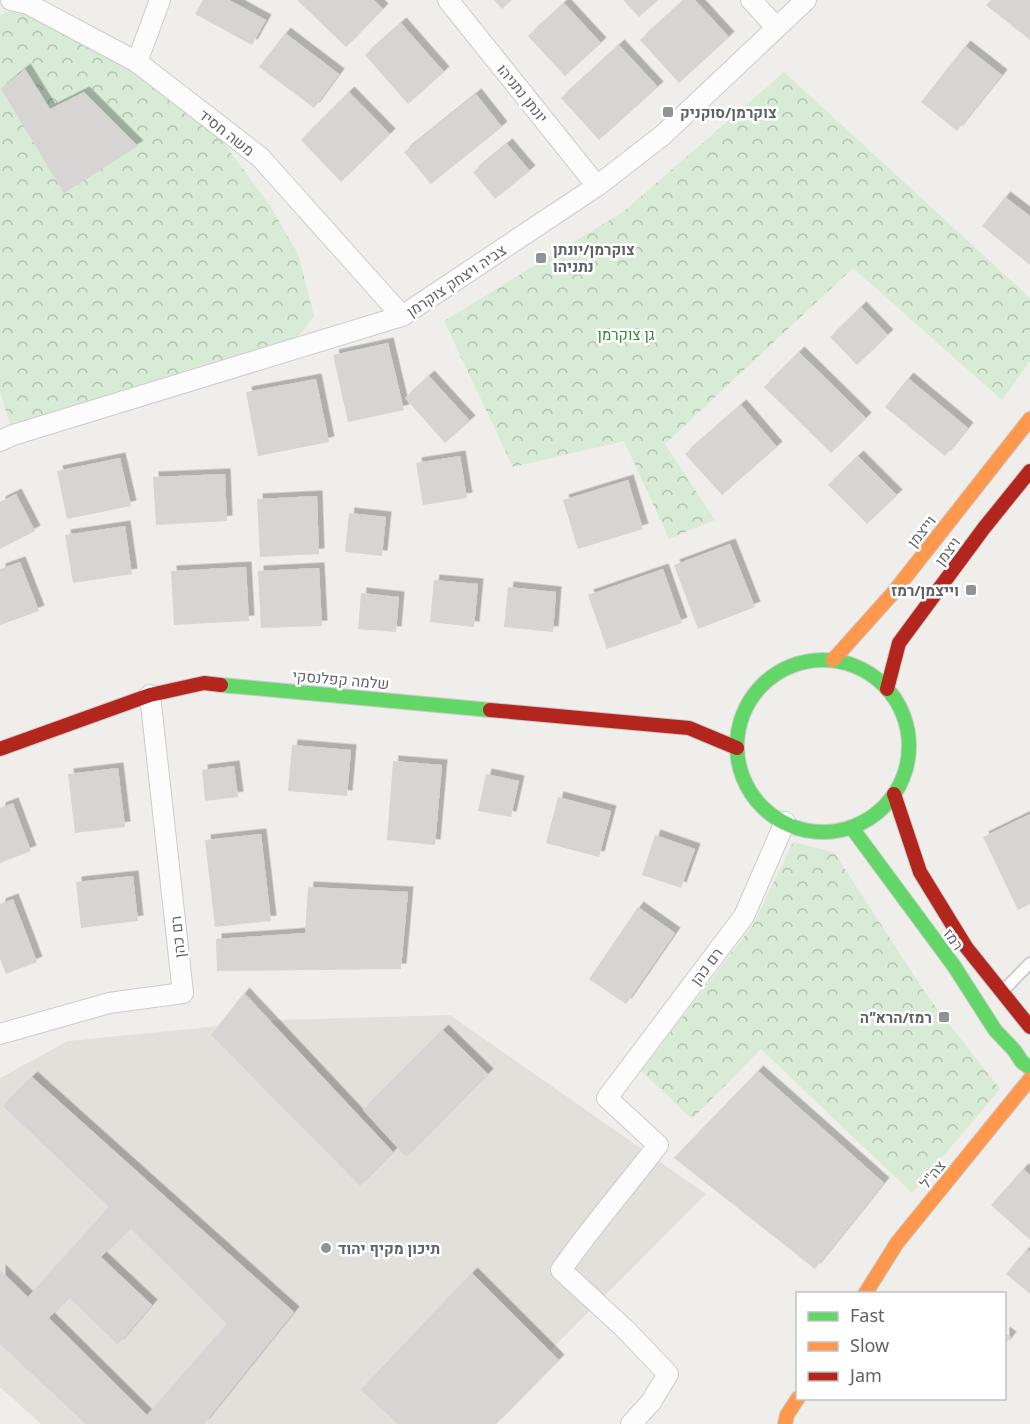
<svg xmlns="http://www.w3.org/2000/svg" width="1030" height="1424" font-family="'Noto Sans',Heebo,sans-serif">
	<defs>
		<pattern id="forest-crowns" width="20" height="18" patternUnits="userSpaceOnUse" patternTransform="scale(1.5)"><rect width="20" height="18" fill="#d8ebd6"/><path d="M2 6a3 3 0 1 1 6 0M12 15a3 3 0 1 1 6 0" fill="none" stroke="#b2c2b1"/></pattern>
		<filter id="shadow"><feDropShadow dx="5.5" dy="-5.5" stdDeviation="0" flood-color="#0004"/></filter>
	</defs>
	<rect width="100%" height="100%" fill="#efeeea"/>
	<path fill="#e2e0da" d="M450,1015L706,1194L477,1424H41L0,1387V1078L68,1041L280,1020Z"/>
	<g fill="url(#forest-crowns)">
		<path d="M28,4L198,109L269,204L298,254L314,316L287,351L13,435L0,392V15Z"/>
		<path d="M784,72L1030,298V361L1002,400L853,268L665,444L715,520L669,539L624,441L513,467L444,321L623,212Z"/>
		<path d="M793,842L834,852L928,997L1000,1089L912,1193L761,1049L692,1119L641,1071L753,925Z"/>
	</g>
	<g fill="#d6d5d3" fill-rule="evenodd" filter="url(#shadow)">
		<path d="M203,0H229L266,20L252,45L195,14Z"/>
		<path d="M297,0H374L383,9L346,47Z"/>
		<path d="M494,0H512L502,9Z"/>
		<path d="M623,0H658L639,17Z"/>
		<path d="M684,0H695L729,37L679,83L640,40Z"/>
		<path d="M991,0H1030V40L986,5Z"/>
		<path d="M564,3L601,43L565,76L528,36Z"/>
		<path d="M401,23L444,72L408,104L365,55Z"/>
		<path d="M285,33L339,74L314,108L259,67Z"/>
		<path d="M619,45L658,87L599,140L561,98Z"/>
		<path d="M965,46L1002,75L957,131L921,102Z"/>
		<path d="M25,69L50,109L84,92L138,146L64,193L1,89Z"/>
		<path d="M349,92L390,134L341,182L301,140Z"/>
		<path d="M476,94L502,127L431,184L404,152Z"/>
		<path d="M507,144L530,171L495,199L473,172Z"/>
		<path d="M1005,197L1030,216V265L982,226Z"/>
		<path d="M861,307L888,335L857,365L830,337Z"/>
		<path d="M388,343L404,410L348,422L333,355Z"/>
		<path d="M799,352L866,418L831,453L764,387Z"/>
		<path d="M429,376L470,421L445,443L405,398Z"/>
		<path d="M908,378L968,428L945,456L885,407Z"/>
		<path d="M316,379L329,442L258,456L246,392Z"/>
		<path d="M741,405L777,447L722,495L685,454Z"/>
		<path d="M460,456L467,498L423,505L416,463Z"/>
		<path d="M858,456L897,495L867,524L828,485Z"/>
		<path d="M120,458L131,506L67,519L57,471Z"/>
		<path d="M225,474L227,521L156,525L153,477Z"/>
		<path d="M628,480L643,529L578,549L563,500Z"/>
		<path d="M16,494L35,531L0,549V502Z"/>
		<path d="M317,496L319,554L260,557L257,499Z"/>
		<path d="M349,513L386,517L382,556L345,552Z"/>
		<path d="M125,526L132,574L73,583L65,535Z"/>
		<path d="M730,544L755,607L698,629L674,565Z"/>
		<path d="M20,562L39,611L0,625V569Z"/>
		<path d="M246,567L249,621L174,625L171,571Z"/>
		<path d="M319,568L322,626L261,628L258,571Z"/>
		<path d="M663,569L682,623L607,649L588,595Z"/>
		<path d="M434,580L478,584L474,627L430,622Z"/>
		<path d="M508,587L556,592L553,632L504,627Z"/>
		<path d="M361,593L399,597L396,632L358,629Z"/>
		<path d="M292,745L351,750L347,796L288,791Z"/>
		<path d="M393,761L442,765L435,845L387,840Z"/>
		<path d="M234,766L238,797L205,801L202,770Z"/>
		<path d="M118,768L125,827L75,833L68,774Z"/>
		<path d="M486,774L519,781L511,817L478,811Z"/>
		<path d="M558,797L611,811L599,857L546,843Z"/>
		<path d="M13,803L31,851L0,863V808Z"/>
		<path d="M1030,814V904L1018,910L983,837Z"/>
		<path d="M261,834L271,921L215,927L205,840Z"/>
		<path d="M655,835L695,849L681,888L642,875Z"/>
		<path d="M133,876L138,921L81,928L76,882Z"/>
		<path d="M308,887L408,892L401,969L217,971L216,939L305,933Z"/>
		<path d="M13,899L37,962L6,974L0,959V904Z"/>
		<path d="M638,907L675,933L626,1004L589,979Z"/>
		<path d="M244,993L393,1152L360,1186L211,1035Z"/>
		<path d="M443,1030L488,1074L406,1157L363,1110Z"/>
		<path d="M758,1071L884,1183L815,1269L674,1158Z"/>
		<path d="M32,1077L294,1312L204,1424H86L0,1344V1270L28,1297L109,1207L3,1106ZM130,1228L227,1324L147,1415L49,1318L69,1297L118,1345L152,1305L101,1257Z"/>
		<path d="M1023,1169L1030,1175V1240L991,1205Z"/>
		<path d="M1027,1249L1030,1252V1294L1006,1274Z"/>
		<path d="M472,1273L559,1360L496,1424H398L361,1390Z"/>
		<path d="M1004,1332L1011,1337L1004,1346Z"/>
	</g>
	<g fill="none" stroke-linecap="round" stroke-linejoin="round">
		<g stroke="#cbcccc" stroke-width="14">
			<path id="lane" d="M1002,992L1030,963"/>
		</g>
		<g stroke="#cbcccc" stroke-width="22">
			<g id="street">
				<path d="M11,0L28,4L137,62L260,157L402,316"/>
				<path d="M448,0L597,186"/>
				<path d="M751,0L776,27"/>
				<path d="M137,62L160,0"/>
				<path d="M0,441L13,435L402,316L597,186L663,135L806,0"/>
				<path d="M0,1034L109,1003L183,993L150,695"/>
				<path d="M631,1424L651,1402L668,1374L625,1329L561,1270C591,1227 626,1187 658,1145L607,1098L744,916L785,822"/>
			</g>
		</g>
		<g stroke="#cacacb" stroke-width="16">
			<g id="fast">
				<circle cx="823" cy="746" r="86"/>
				<path d="M221,685L490,710"/>
				<path d="M852,828L954,966L995,1030L1014,1050L1022,1062L1030,1068"/>
			</g>
		</g>
		<g stroke="#cacacb" stroke-width="16">
			<g id="slow">
				<path d="M833,660L893,593L1030,419"/>
				<path d="M865,1294L897,1243L1030,1079"/>
				<path d="M785,1424L787,1415L798,1398"/>
			</g>
		</g>
		<g stroke="#cacacb" stroke-width="16">
			<g id="jam">
				<path d="M887,689L899,643L984,528L1030,471"/>
				<path d="M490,710L689,728L737,748"/>
				<path d="M0,749L150,695L204,683L221,685"/>
				<path d="M894,794L920,872L966,947L1030,1027"/>
			</g>
		</g>
		<use href="#lane" stroke="#fdfcfc" stroke-width="10"/>
		<use href="#street" stroke="#fdfcfc" stroke-width="20"/>
		<use href="#fast" stroke="#63d668" stroke-width="14"/>
		<use href="#slow" stroke="#ff974d" stroke-width="14"/>
		<use href="#jam" stroke="#b3261e" stroke-width="14"/>
	</g>
	<g fill="#919496" stroke="#fff" stroke-width="2">
		<rect x="662" y="106" width="12" height="12" rx="3"/>
		<rect x="535" y="252" width="12" height="12" rx="3"/>
		<rect x="965" y="584" width="12" height="12" rx="3"/>
		<rect x="938" y="1011" width="12" height="12" rx="3"/>
		<circle cx="326" cy="1248" r="6"/>
	</g>
	<g text-anchor="middle" dominant-baseline="central" stroke-width="5" stroke-linejoin="round" paint-order="stroke">
		<g font-size="15" fill="#5f6368" stroke="#fff">
			<text transform="translate(523 93) rotate(51)">יונתן נתניהו</text>
			<text transform="translate(227 132) rotate(38)">משה חסיד</text>
			<text transform="translate(456 280) rotate(-34)">צביה ויצחק צוקרמן</text>
			<text transform="translate(921 531) rotate(-52)">וייצמן</text>
			<text transform="translate(947 551) rotate(-53)">ויצמן</text>
			<text transform="translate(341 679) rotate(5)">שלמה קפלנסקי</text>
			<text transform="translate(177 937) rotate(-96)">רם כהן</text>
			<text transform="translate(954 939) rotate(54)">רמז</text>
			<text transform="translate(706 966) rotate(-53)">רם כהן</text>
			<text transform="translate(932 1174) rotate(-51)">צה"ל</text>
		</g>
		<g font-size="15" font-weight="bold" fill="#5f6368" stroke="#fff" text-anchor="start">
			<text x="680" y="112">צוקרמן/סוקניק</text>
			<text x="553" y="249">צוקרמן/יונתן<tspan x="553" dy="17">נתניהו</tspan></text>
			<text x="959" y="590" text-anchor="end">וייצמן/רמז</text>
			<text x="932" y="1017" text-anchor="end">רמז/הרא״ה</text>
			<text x="338" y="1248">תיכון מקיף יהוד</text>
		</g>
		<g font-size="15" fill="#348238" stroke="#fff">
			<text x="626" y="334">גן צוקרמן</text>
		</g>
	</g>
	<rect x="796" y="1292" width="210" height="108" fill="#ffffff" stroke="#bfc1c3" stroke-width="1.5"/>
	<rect x="808" y="1312" width="30" height="9" fill="#63d668" stroke="#bfc1c3" stroke-width="1.5"/>
	<text x="850" y="1322" font-size="18" fill="#5f6368">Fast</text>
	<rect x="808" y="1342" width="30" height="9" fill="#ff974d" stroke="#bfc1c3" stroke-width="1.5"/>
	<text x="850" y="1352" font-size="18" fill="#5f6368">Slow</text>
	<rect x="808" y="1372" width="30" height="9" fill="#b3261e" stroke="#bfc1c3" stroke-width="1.5"/>
	<text x="850" y="1382" font-size="18" fill="#5f6368">Jam</text>
</svg>
